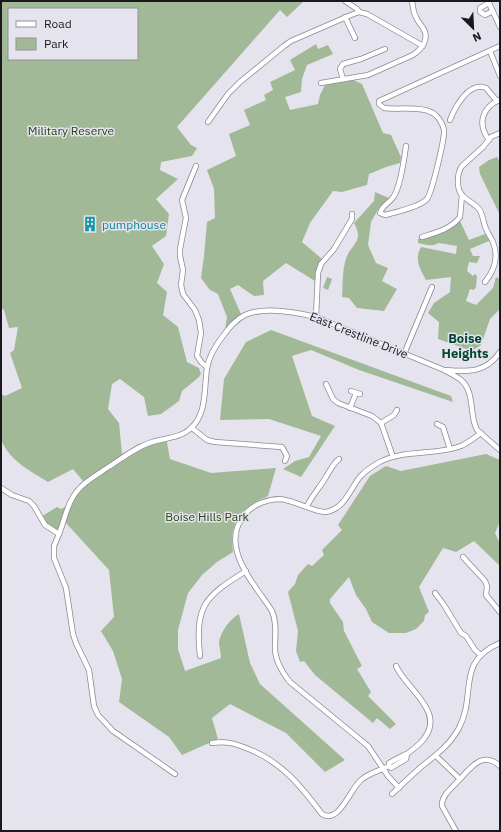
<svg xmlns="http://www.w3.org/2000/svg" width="501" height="832" font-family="'IBM Plex Sans',sans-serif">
	<rect width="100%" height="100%" fill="#e5e3ed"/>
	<g fill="#a2b997" fill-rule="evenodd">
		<path d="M1,1H304L287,17L280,10L177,127L191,145L197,148L192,156L161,162L160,170L178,179L156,199L169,214L166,236L152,246L164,264L157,283L167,292L163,315L178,327L187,362L199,368L201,374L199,377L182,391L179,401L161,414L148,416L144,397L120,379L112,384L108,409L119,423L122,454L138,444L166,437L170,459L211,473L276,468L268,496C240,508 229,522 233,552L217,562L202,575L188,593L178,630V649L185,671L221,658C221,653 219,647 219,642C221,631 230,619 239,614L250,663L260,684L345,760L325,772L286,733L230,704L212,718L218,739L182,755L169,737L119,702L122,679L113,651L101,631L114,617L109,570L66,523L54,533L42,524L39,518L57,507L61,509L67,506L74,490L83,481L73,469L48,482C29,470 11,462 1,440V394L5,396L22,388L10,353L14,350L18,327L9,328L4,310L1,307ZM9,9H137V59H9Z"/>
		<path d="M316,44L318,49L328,45L333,54L307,65L302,79L301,92L285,97L290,110L318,104L320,95L325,85L353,80L362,84L383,133L391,135L401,157L400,163L386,167L369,174L367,185L342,192L333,191L310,223L302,242L322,259L317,269L315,281L286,263L263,281L264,295L254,296L238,285L230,289L241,314L225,330L227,317L218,294L210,290L201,278L204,256L207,222L215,218L214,189L207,170L236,156L229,134L250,125L244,110L266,100L264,95L273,90L270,82L295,70L290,60Z"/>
		<path d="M497,157L500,162V215L480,174L479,167L489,160Z"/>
		<path d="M375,192L389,198L380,206L371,222L368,245L376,263L388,268L382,281L397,289L384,311L357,308L349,298L342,297C343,285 342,271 346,259C350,244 365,243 354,223L374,201Z"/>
		<path d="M460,221L469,240L485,234L489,241L470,249L473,256H480L477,263L469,262L467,271L473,276L475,274L477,276L476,287L474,290L470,289L466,301L476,305L493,288L496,277L500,279V309L490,319L481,345L472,351L438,339L439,322L428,313L434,303L450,292L451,277L426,280C420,269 414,259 421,247L456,254L457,246L439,243C432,247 425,245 418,243V239L443,233Z"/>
		<path d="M327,277L332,279L328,290L323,288Z"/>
		<path d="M271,330L451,396L453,402L359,370L311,350L292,356L312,416L335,426L301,477L283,469L295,461L309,457L321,436L269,419L220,420L224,379L246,342Z"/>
		<path d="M486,454L500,460V521L495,533L500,544V566L474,541L456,552L443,548L419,587L429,612L425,615L424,621L416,629L406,633H389L372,622L366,609L356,595L349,577L330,599V603L343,622L344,631L362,666L357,669L371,692L368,696L396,724L390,729L377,718L373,723L315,675L304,661L300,662L296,651L298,631L288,592L295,584L298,575L308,564L312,566L324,555L322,550L342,530L338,525L370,476L386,466L401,471Z"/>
	</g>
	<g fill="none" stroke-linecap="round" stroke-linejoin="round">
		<g stroke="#8b8a93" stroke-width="6">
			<g id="minor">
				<path d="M345,1L357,9L359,12"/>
				<path d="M488,1L500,27"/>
				<path d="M489,3L480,8V12L485,15L493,11"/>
				<path d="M345,17L355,38"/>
				<path d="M490,51L500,76"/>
				<path d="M343,79L340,69L343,64L361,59L385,49"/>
				<path d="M321,83L368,75L413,55C422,49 430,38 423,28C421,24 417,21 416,17C413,12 413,6 412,1"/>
				<path d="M450,120C455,107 469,81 486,88L497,101"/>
				<path d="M208,122L228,94L240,82L284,46L291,41L351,15L359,12L367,14L423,46"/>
				<path d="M489,140C477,124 482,108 499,100"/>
				<path d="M406,146C404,160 401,185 394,196C390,203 382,205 380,213L385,215C396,212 420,207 427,199C432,192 445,138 444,130C443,124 438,116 433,113C420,106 398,110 384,108L379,104V101L500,46"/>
				<path d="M196,166L182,200L186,218L180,249V256L183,270L181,285L183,294L195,310L199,320L201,333L197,356L202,363L207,367"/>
				<path d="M422,237C435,233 451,229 460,217L462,195"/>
				<path d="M485,282C494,271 499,257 493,242C491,238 488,233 486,229C483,222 483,214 479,209C474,203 466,200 462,195C456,188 457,173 462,166L483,147L491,137L500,133"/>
				<path d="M316,317L318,273L321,264L334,249L352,219V214"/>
				<path d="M404,354L432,287"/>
				<path d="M446,370C468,372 486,373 500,352"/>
				<path d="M326,384L333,399L338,403L372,416L381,423L393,457"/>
				<path d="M351,391L360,394"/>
				<path d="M350,408L356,393"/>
				<path d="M381,423L394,415L397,410"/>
				<path d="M437,424L443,427L450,449"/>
				<path d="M192,428L207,440L215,442L282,447L287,456L285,461"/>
				<path d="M1,488L12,495L29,501L34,506L45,525L59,534L54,546V558L66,588L73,634L76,643L89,670L94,706L98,715L113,731L175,774"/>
				<path d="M307,506C312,496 320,487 326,477C330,470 333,464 339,459"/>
				<path d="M59,534C64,522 66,508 73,497C81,483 97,475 110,466C124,457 136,447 152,442C165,438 181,438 191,428C207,414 204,388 207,368C209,356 216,345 223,336C229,328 235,320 245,315C265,306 296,312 316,317L444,370C450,373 456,376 461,380C474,391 470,411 475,425L477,430L500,450"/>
				<path d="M463,557L485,581L487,586L486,595L500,612"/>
				<path d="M435,593L444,605L461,633L466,636L475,650L481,655"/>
				<path d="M200,656C195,606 204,597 246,571"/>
				<path d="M396,666C406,689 447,712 423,740C419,745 413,749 407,754"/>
				<path d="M212,743C225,741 234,743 246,748C281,761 300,785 322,814C339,825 350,789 361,780C369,773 379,771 389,766V763L404,755L407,754L406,759L391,768L389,766"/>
				<path d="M436,756L460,779C472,766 483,751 500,766"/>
				<path d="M399,788L388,776L368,746L290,682C282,672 275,661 275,648C275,635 277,623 272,611C254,583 216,544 247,512C255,504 268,499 280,499C294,500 316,513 326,512C344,509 350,490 359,478C364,472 371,467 378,463C402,449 435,456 461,446C468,443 474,438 481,433"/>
				<path d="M392,794C401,785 411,776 421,767C435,756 450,745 459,728C477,694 455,662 500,643"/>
				<path d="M456,831L442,806C441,795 454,786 460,779"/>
			</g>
		</g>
		<use href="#minor" stroke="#fff" stroke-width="4.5"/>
	</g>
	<defs>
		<g id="building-bare" transform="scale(1.2)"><path d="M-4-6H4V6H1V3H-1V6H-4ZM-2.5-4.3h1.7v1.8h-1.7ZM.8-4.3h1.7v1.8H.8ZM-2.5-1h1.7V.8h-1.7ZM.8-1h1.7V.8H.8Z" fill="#0f9aa8" stroke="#e5e3ed" stroke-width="2.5" paint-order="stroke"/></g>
	</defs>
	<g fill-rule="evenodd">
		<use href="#building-bare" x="90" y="224"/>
	</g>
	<g text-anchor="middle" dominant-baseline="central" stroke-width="3" stroke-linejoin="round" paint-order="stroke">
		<g font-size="12" fill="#244410" stroke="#e5e3ed">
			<text x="71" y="130">Military Reserve</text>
			<text x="207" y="516">Boise Hills Park</text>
		</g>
		<g font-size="12" fill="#0d838f" stroke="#e5e3ed" text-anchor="start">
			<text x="102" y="224">pumphouse</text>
		</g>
		<g font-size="12" fill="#19181c" stroke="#e5e3ed">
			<text transform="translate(359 335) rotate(22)">East Crestline Drive</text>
		</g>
		<g font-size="13" font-weight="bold" fill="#00492f" stroke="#e5e3ed">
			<text x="465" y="338">Boise<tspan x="465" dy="15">Heights</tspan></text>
		</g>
	</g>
	<rect width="501" height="832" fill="none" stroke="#19181c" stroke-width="4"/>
	<rect x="8" y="8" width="130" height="52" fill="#e5e3ed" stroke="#939299"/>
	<rect x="16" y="21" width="20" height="6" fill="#ffffff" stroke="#939299"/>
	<text x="44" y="28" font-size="12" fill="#19181c">Road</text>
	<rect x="16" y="38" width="20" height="12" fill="#a2b997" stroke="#939299"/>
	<text x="44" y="48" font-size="12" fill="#19181c">Park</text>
	<g transform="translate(473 28) rotate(156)" stroke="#e5e3ed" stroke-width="3" paint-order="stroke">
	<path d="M0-3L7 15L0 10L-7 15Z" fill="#19181c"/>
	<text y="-6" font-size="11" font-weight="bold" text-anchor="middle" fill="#19181c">N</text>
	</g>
</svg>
